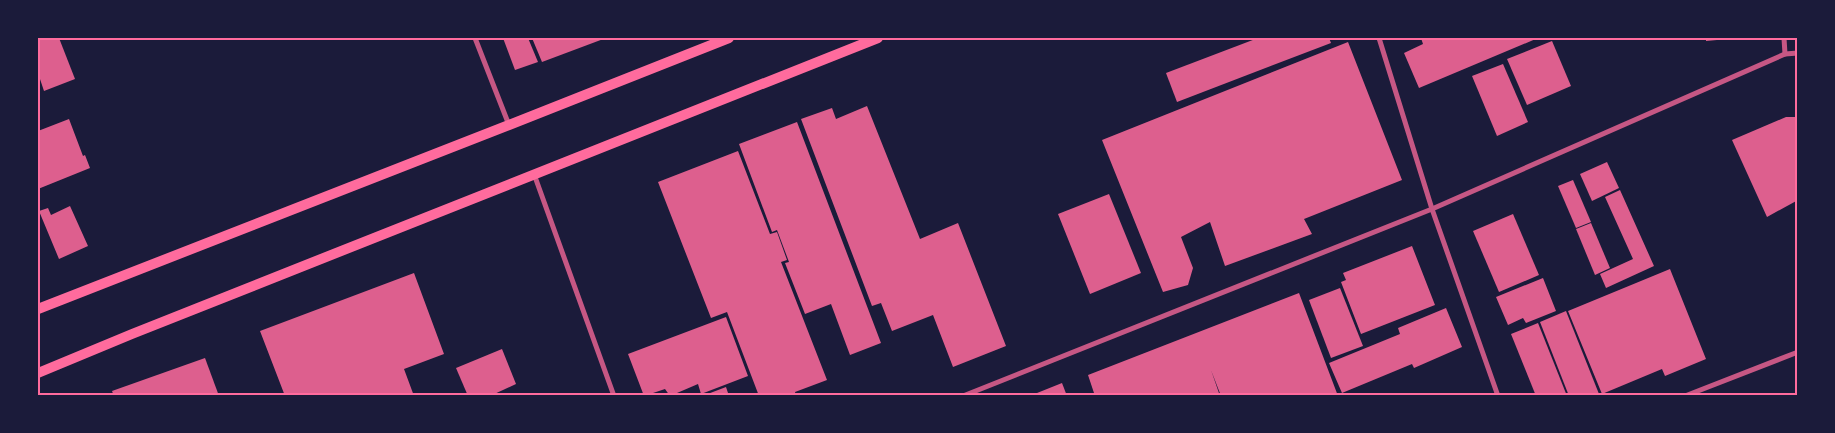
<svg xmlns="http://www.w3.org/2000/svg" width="1835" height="433" font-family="Mulish,sans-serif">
	<rect width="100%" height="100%" fill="#1b1b3a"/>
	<g fill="#dd5f8e">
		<path d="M38,38H59L75,79L44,91L38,73Z"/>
		<path d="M503,38H528L538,62L515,70Z"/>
		<path d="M532,38H606L542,62Z"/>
		<path d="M1258,38H1329L1331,43L1177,102L1166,73Z"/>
		<path d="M1421,38H1538L1419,88L1404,53L1423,44Z"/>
		<path d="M1706,38H1728V39L1706,41Z"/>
		<path d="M1552,41L1571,86L1527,105L1507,59Z"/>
		<path d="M1348,42L1402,180L1304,219L1312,234L1225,266L1210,222L1181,237L1193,268L1188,285L1163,292L1102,140Z"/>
		<path d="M1503,64L1528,122L1497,136L1472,76Z"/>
		<path d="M867,106L920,239L958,223L1006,346L953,367L933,315L892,331L881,303L872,306L801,119L832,108L836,119Z"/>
		<path d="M1786,117H1798V200L1767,217L1732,140Z"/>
		<path d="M69,119L83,156L85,155L90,168L38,189V131Z"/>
		<path d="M797,122L881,343L850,355L831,304L805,314L785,263L789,262L777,230L772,232L739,144Z"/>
		<path d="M738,151L770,234L777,232L787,260L781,262L827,380L795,392L796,396H759L727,312L711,318L658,182Z"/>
		<path d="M1607,162L1619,188L1592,201L1580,174Z"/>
		<path d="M1573,180L1591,222L1576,228L1558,186Z"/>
		<path d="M1620,190L1654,266L1606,288L1600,274L1633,259L1605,197Z"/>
		<path d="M1109,194L1141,273L1090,294L1058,214Z"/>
		<path d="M70,206L88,246L59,259L39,211L48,208L51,215Z"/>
		<path d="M1513,214L1539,275L1499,292L1473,231Z"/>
		<path d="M1591,223L1610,268L1595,275L1576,229Z"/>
		<path d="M1412,246L1435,305L1361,334L1341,282L1346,280L1343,273Z"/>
		<path d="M1670,269L1706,359L1665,376L1662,369L1602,394L1568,311Z"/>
		<path d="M414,273L444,354L404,369L414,396H285L260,331Z"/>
		<path d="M1543,278L1556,311L1526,323L1523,318L1508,325L1496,297Z"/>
		<path d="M1340,288L1363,346L1331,358L1309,300Z"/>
		<path d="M1299,293L1338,396H1221L1211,370L1220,396H1095L1088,375Z"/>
		<path d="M1446,308L1462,347L1414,368L1412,364L1342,393L1329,363L1400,334L1398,328Z"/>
		<path d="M1566,311L1599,394L1596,396H1569L1540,322Z"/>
		<path d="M726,317L748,376L701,394L698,384L670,396L665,389L644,396L628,354Z"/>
		<path d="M1538,323L1567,396H1536L1511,334Z"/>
		<path d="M502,349L516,384L490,396H468L456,368Z"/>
		<path d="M205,358L219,396H114L112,391Z"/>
		<path d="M1062,383L1067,396H1032V395Z"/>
		<path d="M726,387L729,396H705V395Z"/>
	</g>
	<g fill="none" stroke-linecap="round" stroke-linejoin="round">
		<g stroke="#c65784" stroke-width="5">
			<path d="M475,38L509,125"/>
			<path d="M1379,38L1432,209L1498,396"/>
			<path d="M1784,38L1785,54"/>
			<path d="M534,174L614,396"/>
			<path d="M963,396L1432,209L1785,54L1798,53"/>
			<path d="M1685,396L1798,352"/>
		</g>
		<g stroke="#ff6b9d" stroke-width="10">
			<path d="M38,309L509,125L729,38"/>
			<path d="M38,373L132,334L878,38"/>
		</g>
	</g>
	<rect width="1835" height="433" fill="none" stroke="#1b1b3a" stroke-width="78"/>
	<rect x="39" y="39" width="1757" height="355" fill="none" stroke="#ff6b9d" stroke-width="2"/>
</svg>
